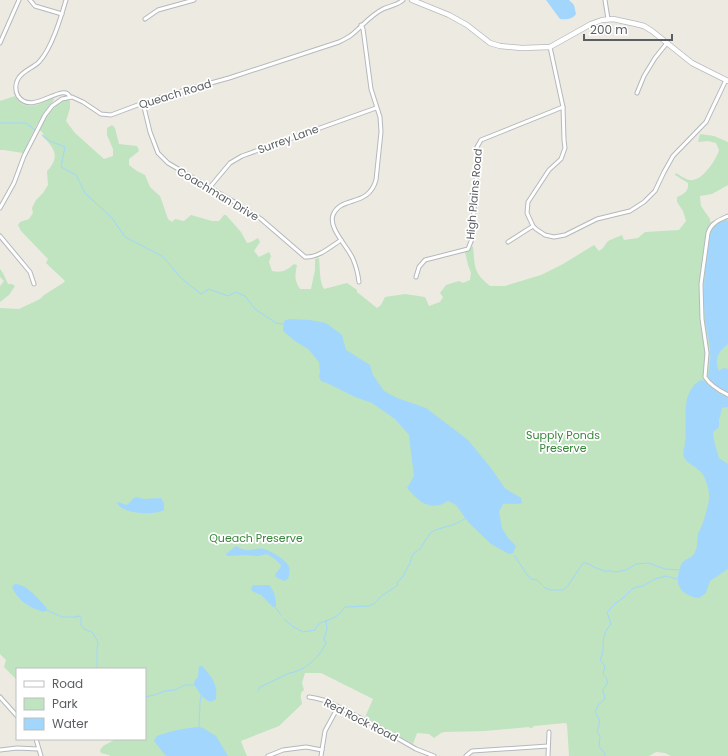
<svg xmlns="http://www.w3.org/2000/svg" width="728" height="756" font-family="Poppins,sans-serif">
	<rect width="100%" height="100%" fill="#edeae2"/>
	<g fill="#bfe4bf">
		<path d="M15,96C17,99 21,104 25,105C34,108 45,102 53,98L54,100L44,112L36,126L23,153L4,150H0V101Z"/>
		<path d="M64,100H68L70,101V108L66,121L75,133L104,159L113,156V149L107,135V128L112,125L115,128L119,144L137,146L139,151L129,159V165L137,171L145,175L150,187L160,196L168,219L172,222L175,219L184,221L191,215L212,221H219L224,215H226L241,232L247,243L251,242L258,238L260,242L254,251L259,257L269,252L271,256L269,262L272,271C282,273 286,271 294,264L297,265C295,275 294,280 300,289H311L315,270V259L319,258C320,266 319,282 324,289L347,283L357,290V292L377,308L381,305L385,297L405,294L425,297L429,306L440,302L443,297L440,293L446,285L459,281L463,283L470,280L471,273L468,265L465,252L469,250L473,246C475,267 473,272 490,286H505L541,275L563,264L594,245L599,251L603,248L608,241L622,235L624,240L638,238L645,232L679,230L686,221L683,211L677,202V197C684,194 689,191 688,183L675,175L676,173C681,176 687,181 693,180C703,179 717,159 719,150L716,143L708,141L698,142L700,134L714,136L728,142V185L712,194L700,196L701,206L710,219V222L728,217V756H671L665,753L656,752L649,756H569L567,724L565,723L534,726L532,728H530L529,727L485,731L444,732L441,733L434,738L429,734L417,733L413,744L365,717L373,699L321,673H305L302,683L304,690C299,693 301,698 302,704L279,726L241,741L244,749L247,756H110L109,755L101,753L100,750L103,746L116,739H145V669H17V680L4,667L6,660L0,654V308L19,309L40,299L44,295L63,283L65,281L46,263L48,259L21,231L18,225L20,222L29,219L33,213L32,208L36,200L43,193L48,185L47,171C61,157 54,147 42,136L44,135L41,131H39C45,118 52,107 64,100Z"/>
		<path d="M0,269L3,273L8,284H12L15,286L9,295L0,302V286L4,281L0,277Z"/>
	</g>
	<g fill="#a2d6fd">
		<path d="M546,0H569L574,5L576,14C573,19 565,20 560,19Z"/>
		<path d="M726,220L728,221V344C718,351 714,360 719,371L723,368L728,369V393L714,384L709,380C707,373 710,368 710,361C711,358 710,353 710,349C709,340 707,331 705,322C703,297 704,270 708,245C709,240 710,232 713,228C716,224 722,222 726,220Z"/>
		<path d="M289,319L310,320L326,323L342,335L346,350L370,365L373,375L384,391L397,398L426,408L468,440L491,468L504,487L506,489L521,498L522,503C516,505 510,503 503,504L499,512L502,528L508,538L516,546L513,553L509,554L491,544L469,523L456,505L448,501C445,502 442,505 439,505C425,509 415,497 407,488L414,476L411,453L409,435L395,419L372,403L355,397L329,384L321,381L319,377L320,372L319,362L308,349L295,341L283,331L284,321Z"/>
		<path d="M701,380L704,381L720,394L728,398V407L722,408L719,420V427L713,432L714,441L719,458L728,464V569L710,581L706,593L699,598C684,596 674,587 679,572C680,568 681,563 684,561C689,557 692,559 695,552C698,546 697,540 698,534C699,531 701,528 702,525C705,517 708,507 709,499C710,491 706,479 702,473C700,471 697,469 695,467C691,464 686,462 684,457C682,452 685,447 685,442C688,422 679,392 701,380Z"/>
		<path d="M136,497L144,499L161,498L164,503V510C154,516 122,514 117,503L118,502L126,505C131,503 131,499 136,497Z"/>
		<path d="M236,546C241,549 246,551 251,550C256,549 259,548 264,549C271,551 287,560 289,567C290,571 289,576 288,579L285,581L277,578L275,575C277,571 280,570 281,566L280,564L275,559L267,554L258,556L244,555L228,556L226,555V554Z"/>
		<path d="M15,584C27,584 38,599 46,607L47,610L44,612C30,608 18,601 12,587Z"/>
		<path d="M253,585H269C274,590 276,598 276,606L273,607L261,595L252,591L251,589Z"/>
		<path d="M199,666H202C212,676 218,685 216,699L211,702C202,699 199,692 194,684L195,680L198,677Z"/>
		<path d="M199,727L203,728L216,736L228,756H166L154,741L157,736C170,731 185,728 199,727Z"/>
	</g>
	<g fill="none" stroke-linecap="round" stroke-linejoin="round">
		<g stroke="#a2d6fd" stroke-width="1">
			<path d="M0,123H26L35,130"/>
			<path d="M42,135L50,141L65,147L61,167L76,175L85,193L112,218L125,237L162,256L182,279L201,294L209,289L228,296L236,292L245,296L255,309L276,323L284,324"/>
			<path d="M514,555L526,573L531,579L537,580L545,588L551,590H563L567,587L583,563H585L589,564L596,568L605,571H611L616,572L626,570L636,564L648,563L665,569L679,570"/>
			<path d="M275,607L281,615"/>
			<path d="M47,610L62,617H74L80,616L81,618V625L84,629L92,632L97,640L98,643L97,648V669"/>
			<path d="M284,619L292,626L303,632L315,630C317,625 320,622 326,621"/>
			<path d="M258,691L260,687C269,683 277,679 285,675C288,673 291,673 294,672C308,668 320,656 326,643L324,639L327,629L326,621L331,619L337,616L345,607L369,606L375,603L380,597L398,585L397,583L403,576L410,563L412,556L414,553L421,548C424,542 427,538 431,532L434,531L435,530C448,526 454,526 466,518"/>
			<path d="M145,697L154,695L165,691L175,690L185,685H195"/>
			<path d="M199,727L200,702L201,696"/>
			<path d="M605,756V754L599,746L600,736L597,732C600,722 601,721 595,712L598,705L605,699C603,687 600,693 608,683L606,677L603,674L605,666L600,660C607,646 598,639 611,624L607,612L617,602L623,598L632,589L637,587L643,586L655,579L666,576L677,579"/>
		</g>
		<g stroke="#b5b8bc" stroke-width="5">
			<g id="street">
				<path d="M30,0L35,6L62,14"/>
				<path d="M66,0C61,17 52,48 39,62C33,68 22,71 18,79C15,84 15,91 18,96C32,117 63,81 70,97"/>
				<path d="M605,0L608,19"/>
				<path d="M145,19L158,10L194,0"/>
				<path d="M0,43L19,0"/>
				<path d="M550,47L563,107L564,140L565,148L561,159L549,170L528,202L527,213L533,226L536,229L545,235L554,237L565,235L597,219L630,211L644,202L655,191L664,172L673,156L706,122L726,80"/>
				<path d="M637,93L644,76L655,58L667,43"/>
				<path d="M143,103L150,132L158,153L168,163L236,203L261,219L305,257C318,258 330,247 341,240"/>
				<path d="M210,187L230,163L242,156L376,108"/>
				<path d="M0,208L14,183L24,156L45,115L52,106L62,99L72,97L83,102L101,114L111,115L143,103L182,91L229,78L339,42C343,40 347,38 350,36C362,27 369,16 383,9C389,6 398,5 403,0"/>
				<path d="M728,216C719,220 711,223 708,233L701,284L702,319L707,353L705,377C710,385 720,391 728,395"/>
				<path d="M0,236L30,272L34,284"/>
				<path d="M508,242L533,226"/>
				<path d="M416,277L419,267L425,260L468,249L472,239L477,167V147L481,140L563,107"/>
				<path d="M359,282C358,274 356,266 353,259C348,247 328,228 333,215C341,195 368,208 376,180L381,132L380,117L371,89L364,36L363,29L361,25"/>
				<path d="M0,697L17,716"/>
				<path d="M309,697L315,698L327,701L378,727L416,749L434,756"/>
				<path d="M36,739L41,756"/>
				<path d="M0,750L17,748L38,749"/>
				<path d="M268,756L283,750L306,747L322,750"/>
				<path d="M321,756L325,731L338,707"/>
				<path d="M466,756L472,751L548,746"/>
				<path d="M548,756L549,732"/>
			</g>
		</g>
		<g stroke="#b6b9be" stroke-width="6">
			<path id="secondary" d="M412,0L449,15L467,25L490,43L500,46L522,48L550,47L591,24L602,20L613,19L636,24L644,26L652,31L692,63L728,81"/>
		</g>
		<use href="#street" stroke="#fff" stroke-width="3"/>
		<use href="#secondary" stroke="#fff" stroke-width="4.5"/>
	</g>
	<g text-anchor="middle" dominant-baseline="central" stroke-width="3.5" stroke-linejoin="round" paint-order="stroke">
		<g font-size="11" fill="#5a5e62" stroke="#fff">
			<text transform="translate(175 94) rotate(-17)">Queach Road</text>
			<text transform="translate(288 139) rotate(-20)">Surrey Lane</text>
			<text transform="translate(218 194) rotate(31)">Coachman Drive</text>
			<text transform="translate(474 194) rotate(-85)">High Plains Road</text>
			<text transform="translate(361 720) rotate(27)">Red Rock Road</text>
		</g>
		<g font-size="11" fill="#37853a" stroke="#fff">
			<text x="563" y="435">Supply Ponds<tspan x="563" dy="13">Preserve</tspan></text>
			<text x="256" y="538">Queach Preserve</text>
		</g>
	</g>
	<rect x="16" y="668" width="130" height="72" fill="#ffffff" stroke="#bdbfc0"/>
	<rect x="24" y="681" width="20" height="6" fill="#ffffff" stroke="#bdbfc0"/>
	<text x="52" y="688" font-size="12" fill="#5a5e62">Road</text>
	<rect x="24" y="698" width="20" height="12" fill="#bfe4bf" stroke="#bdbfc0"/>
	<text x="52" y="708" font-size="12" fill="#5a5e62">Park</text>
	<rect x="24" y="718" width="20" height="12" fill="#a2d6fd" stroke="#bdbfc0"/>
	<text x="52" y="728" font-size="12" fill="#5a5e62">Water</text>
	<path d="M584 34v6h88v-6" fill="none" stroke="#5a5e62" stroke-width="2"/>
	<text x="590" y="34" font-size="12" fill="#5a5e62" stroke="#ffffff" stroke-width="3" paint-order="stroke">200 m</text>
</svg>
